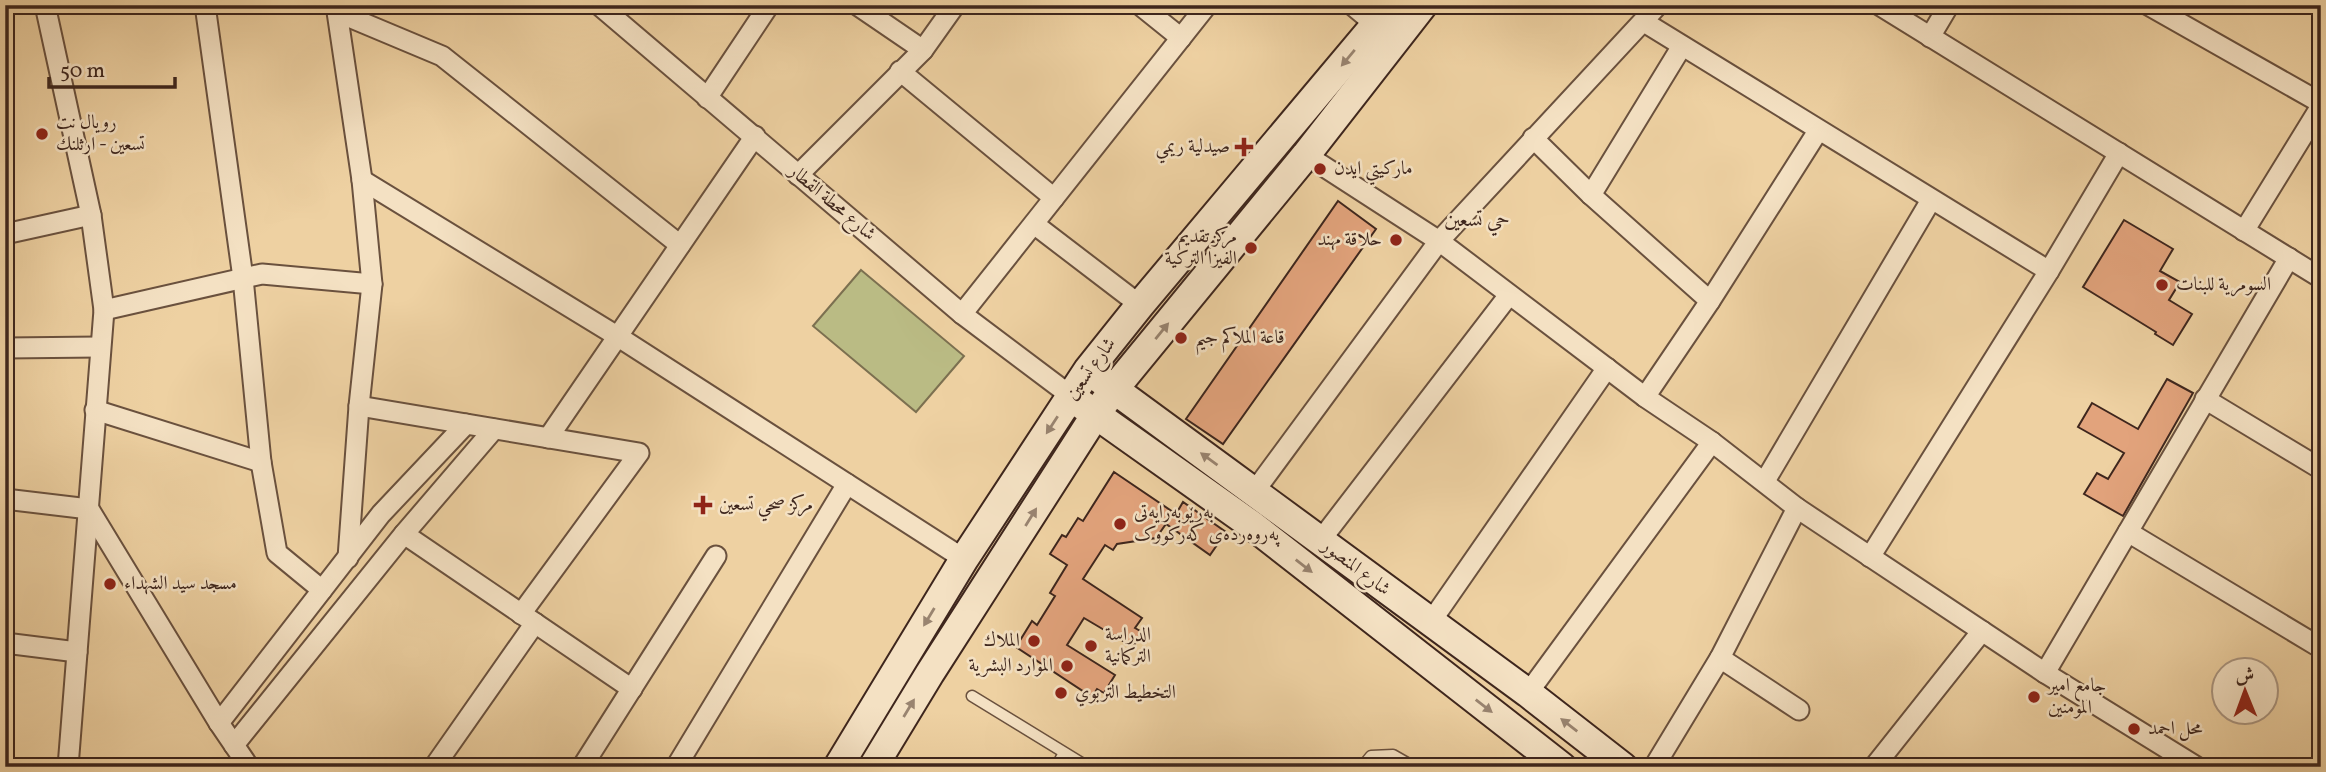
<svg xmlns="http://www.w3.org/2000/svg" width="2326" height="772" font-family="Vollkorn,Amiri,serif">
	<rect width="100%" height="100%" fill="#eed1a2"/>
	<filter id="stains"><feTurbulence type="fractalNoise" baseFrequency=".00286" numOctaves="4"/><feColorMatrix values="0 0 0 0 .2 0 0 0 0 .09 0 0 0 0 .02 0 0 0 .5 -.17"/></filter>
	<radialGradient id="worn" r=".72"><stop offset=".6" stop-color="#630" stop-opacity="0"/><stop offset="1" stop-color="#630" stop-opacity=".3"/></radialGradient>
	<path fill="#babb84" stroke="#7c7050" stroke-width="2" d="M861,270L964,356L916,412L813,326Z"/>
	<g fill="#e2a37c" stroke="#3e261d" stroke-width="2">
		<path d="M1338,201L1376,229L1223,444L1186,419Z"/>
		<path d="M2124,220L2173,249L2160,271L2180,282L2169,300L2192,314L2173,345L2155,334L2156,332L2083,287Z"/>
		<path d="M2167,379L2193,393L2123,516L2084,494L2097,473L2108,479L2124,453L2078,427L2092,403L2138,429Z"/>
		<path d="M1114,472L1176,514L1183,502L1226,532L1210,555L1166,524L1156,538L1117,544L1113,550L1105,545L1083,579L1142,618L1135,628L1142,632L1133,647L1084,618L1067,645L1115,675L1104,693L1097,689L1092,697L1016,647L1032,621L1037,625L1055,596L1050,593L1067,565L1050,554L1062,535L1066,537L1078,518L1083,521Z"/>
	</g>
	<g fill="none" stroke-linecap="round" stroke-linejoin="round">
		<g stroke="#6a513e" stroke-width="13">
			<g id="lane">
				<path d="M972,696L1088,767"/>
				<path d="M1056,767L1064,753"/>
				<path d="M1362,767L1371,756L1393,755L1414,767"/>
			</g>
		</g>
		<g stroke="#6a513e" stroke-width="23">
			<g id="street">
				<path d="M45,5L91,215L104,310L68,767"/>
				<path d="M205,5L243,278L261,462L277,553L322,590"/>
				<path d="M336,5L362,180L372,284L359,406L348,558"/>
				<path d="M599,5L962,314L1071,396"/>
				<path d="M857,5L923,50"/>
				<path d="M1140,5L1181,38"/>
				<path d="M1352,5L1376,25"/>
				<path d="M1879,5L2321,278"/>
				<path d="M2148,5L2321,103"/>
				<path d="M337,12L442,56L680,245"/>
				<path d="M1644,22L2049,271"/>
				<path d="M1930,37L1949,5"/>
				<path d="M900,71L1054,198"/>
				<path d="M707,98L769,5"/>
				<path d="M1533,138L1591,195L1710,301"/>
				<path d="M1306,155L1439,241L1645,397L1712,442L1797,508L2045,673L2197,767"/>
				<path d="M798,175L923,50L955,5"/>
				<path d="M362,180L617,336L964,559"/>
				<path d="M1591,195L1682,46"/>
				<path d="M1034,224L1140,305"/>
				<path d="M2244,231L2321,106"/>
				<path d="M5,234L91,215"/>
				<path d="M104,310L262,274L372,284"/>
				<path d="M962,314L1207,5"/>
				<path d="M5,348L99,347"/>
				<path d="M1645,397L1710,301L1818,131"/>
				<path d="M2205,399L2321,469"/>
				<path d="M359,406L639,453L521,614"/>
				<path d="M95,410L261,462"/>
				<path d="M548,438L755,136"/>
				<path d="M1765,481L1931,200"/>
				<path d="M1254,492L1439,241L1658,5"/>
				<path d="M5,499L89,509L219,723L249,767"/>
				<path d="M2128,532L2321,648"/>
				<path d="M404,534L632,689"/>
				<path d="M1320,541L1509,295"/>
				<path d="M1870,557L2049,271L2119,153"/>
				<path d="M1430,623L1607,368"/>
				<path d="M5,643L77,652"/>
				<path d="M1720,658L1799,710"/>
				<path d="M2045,673L2289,258"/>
				<path d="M1528,693L1712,442"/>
				<path d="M219,723L381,514L466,424"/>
				<path d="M234,745L404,534L494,429"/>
				<path d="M434,767L535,623"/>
				<path d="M582,767L716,556"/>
				<path d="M676,767L847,484"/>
				<path d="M1654,767L1720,658L1797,508"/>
				<path d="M1874,767L1982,631"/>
			</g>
		</g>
		<g stroke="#3e261d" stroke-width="32">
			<g id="secondary">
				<path d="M1100,379L1528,693L1623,767"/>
				<path d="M1081,404L1253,526L1562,767"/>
				<path d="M838,767L964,559L1088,370L1140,305L1392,5"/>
				<path d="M873,767L930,673L1096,414L1114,389L1306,155L1423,5"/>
			</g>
		</g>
		<use href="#lane" stroke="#f4e1c3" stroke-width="10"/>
		<use href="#street" stroke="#f4e1c3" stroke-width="19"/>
		<use href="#secondary" stroke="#f4e1c3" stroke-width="28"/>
	</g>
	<defs><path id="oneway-solid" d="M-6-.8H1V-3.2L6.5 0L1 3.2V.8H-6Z" transform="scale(1.75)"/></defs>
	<g fill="#998470">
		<use href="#oneway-solid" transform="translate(1348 58) rotate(130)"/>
		<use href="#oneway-solid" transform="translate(1162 331) rotate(-51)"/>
		<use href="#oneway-solid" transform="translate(1052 425) rotate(123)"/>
		<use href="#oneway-solid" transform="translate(1209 459) rotate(-144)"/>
		<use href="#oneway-solid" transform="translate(1031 517) rotate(-58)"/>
		<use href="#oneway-solid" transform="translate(1304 566) rotate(38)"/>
		<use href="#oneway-solid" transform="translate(929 617) rotate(121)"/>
		<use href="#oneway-solid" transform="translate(1484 706) rotate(38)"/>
		<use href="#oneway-solid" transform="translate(909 708) rotate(-59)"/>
		<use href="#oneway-solid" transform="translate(1569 725) rotate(-142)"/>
	</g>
	<g fill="#8f2418" stroke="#f4e1c3" stroke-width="2.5">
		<circle cx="42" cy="134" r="7"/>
		<path d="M1240.5 136.5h7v7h7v7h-7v7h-7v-7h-7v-7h7z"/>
		<circle cx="1320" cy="169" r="7"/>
		<circle cx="1396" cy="240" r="7"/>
		<circle cx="1251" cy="248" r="7"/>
		<circle cx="2162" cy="285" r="7"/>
		<circle cx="1181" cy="338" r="7"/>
		<path d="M699.5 494.5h7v7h7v7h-7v7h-7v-7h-7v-7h7z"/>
		<circle cx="1120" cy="524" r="7"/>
		<circle cx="110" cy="584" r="7"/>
		<circle cx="1034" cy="641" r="7"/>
		<circle cx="1091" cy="646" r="7"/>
		<circle cx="1067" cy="666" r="7"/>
		<circle cx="1061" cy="693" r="7"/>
		<circle cx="2034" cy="697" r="7"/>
		<circle cx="2134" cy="729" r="7"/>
	</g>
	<g text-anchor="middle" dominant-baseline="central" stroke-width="5" stroke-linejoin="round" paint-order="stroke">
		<g font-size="19" fill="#3e261d" stroke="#f4e1c3" text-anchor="start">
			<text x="56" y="123">رويال نت<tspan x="56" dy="22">تسعين - ارثلنك</tspan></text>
			<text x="1230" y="147" text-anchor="end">صيدلية ريمي</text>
			<text x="1334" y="169">ماركيتي ايدن</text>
			<text x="1237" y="237" text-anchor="end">مركز تقديم<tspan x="1237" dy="22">الفيزا التركية</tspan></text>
			<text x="1382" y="240" text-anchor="end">حلاقة مهند</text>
			<text x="2176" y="285">السومرية للبنات</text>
			<text x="1195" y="338">قاعة الملاكم جيم</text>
			<text x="719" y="505">مركز صحي تسعين</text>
			<text x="1134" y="513">بەڕێوبەرایەتی<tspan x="1134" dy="22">پەروەردەی کەرکووک</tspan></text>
			<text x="124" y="584">مسجد سيد الشهداء</text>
			<text x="1105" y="635">الدراسة<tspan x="1105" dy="22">التركمانية</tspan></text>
			<text x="1020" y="641" text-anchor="end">الملاك</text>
			<text x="1053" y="666" text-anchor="end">الموارد البشرية</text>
			<text x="2048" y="686">جامع امير<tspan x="2048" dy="22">المومنين</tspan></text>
			<text x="1075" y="693">التخطيط التربوي</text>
			<text x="2148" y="729">محل احمد</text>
		</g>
		<g font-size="19" fill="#3e261d" stroke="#f4e1c3">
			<text transform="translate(832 203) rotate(40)">شارع محطة القطار</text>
			<text transform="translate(1091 369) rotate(-54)">شارع تسعين</text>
			<text transform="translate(1356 568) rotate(37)">شارع المنصور</text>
		</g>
		<g font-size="21" fill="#3e261d" stroke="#f4e1c3">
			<text x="1477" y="220">حي تسعين</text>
		</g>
	</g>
	<rect width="2326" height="772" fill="none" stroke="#eed1a2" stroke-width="28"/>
	<rect x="7" y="7" width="2312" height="758" fill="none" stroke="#3e261d" stroke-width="3.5"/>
	<rect x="14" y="14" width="2298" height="744" fill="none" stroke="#3e261d" stroke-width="2"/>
	<g transform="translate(2245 691) rotate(359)"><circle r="33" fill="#f4e1c3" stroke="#ab9681" stroke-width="2"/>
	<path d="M0-5L12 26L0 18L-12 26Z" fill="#8f2418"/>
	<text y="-10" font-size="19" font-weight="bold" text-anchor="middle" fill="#3e261d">ش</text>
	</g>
	<path d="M49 77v10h126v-10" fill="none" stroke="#3e261d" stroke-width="3.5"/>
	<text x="60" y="77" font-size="21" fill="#3e261d" stroke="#f4e1c3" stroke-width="5" paint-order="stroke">50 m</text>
	<rect width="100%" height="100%" filter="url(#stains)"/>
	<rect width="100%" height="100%" fill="url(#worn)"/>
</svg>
